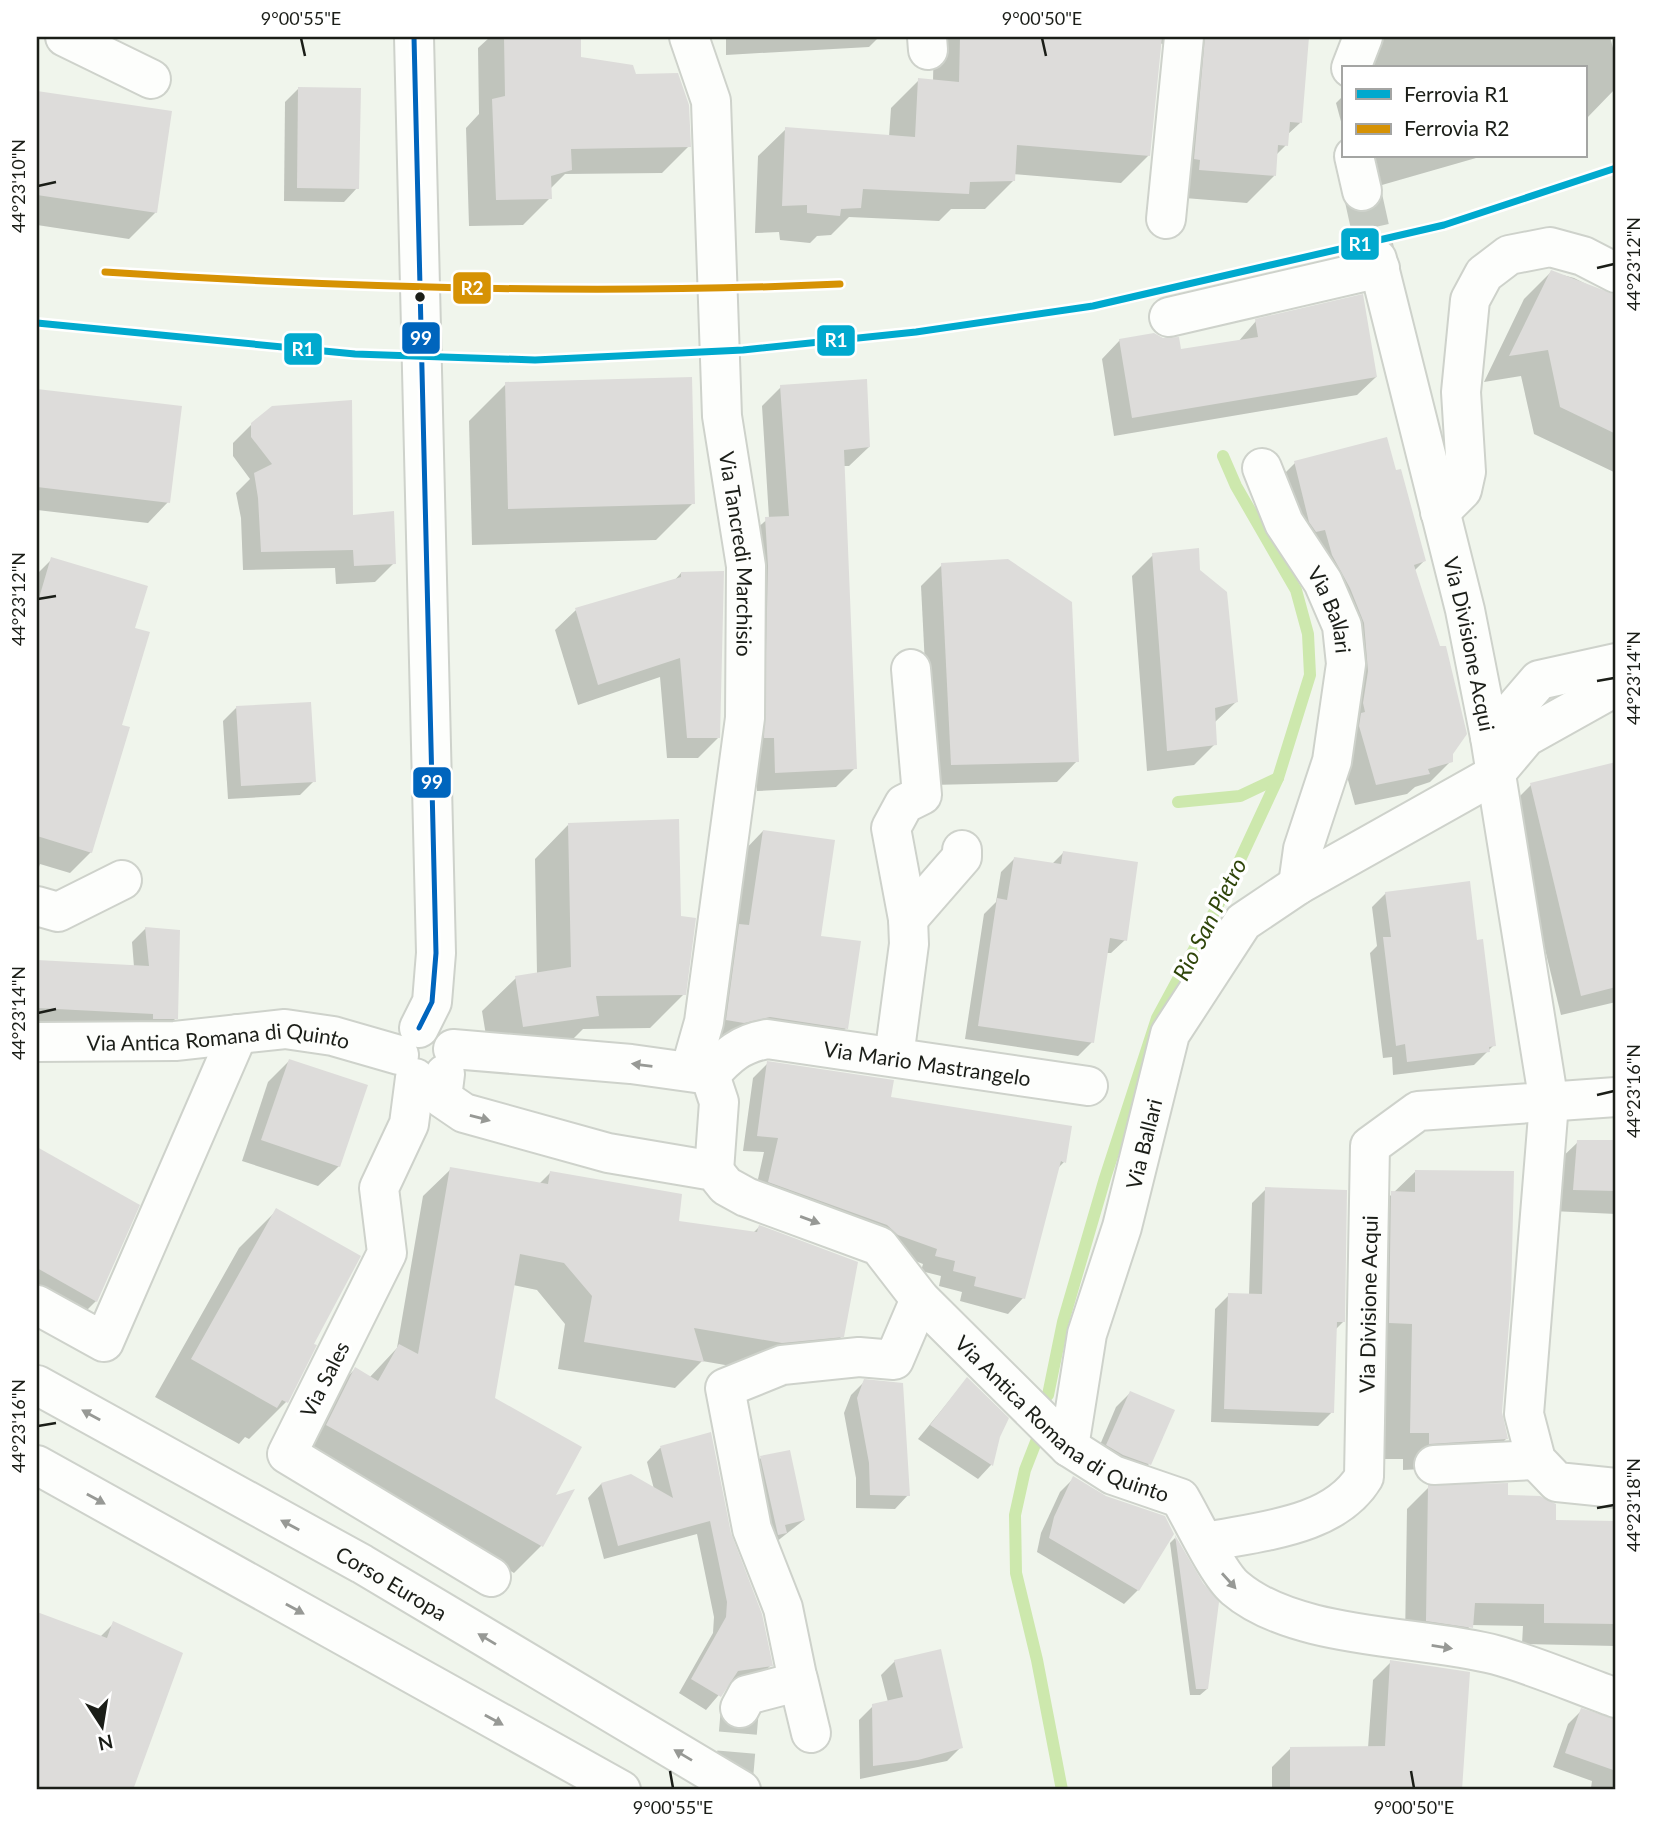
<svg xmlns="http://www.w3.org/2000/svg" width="1653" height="1827" font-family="Lato,sans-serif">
	<rect width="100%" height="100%" fill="#f0f5ec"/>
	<g fill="#0003">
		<path d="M490,37H579L580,58L634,75L689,146L662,173L565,174L550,189V198L523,225L469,226L466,128L479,114L478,48Z"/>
		<path d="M726,37H879L869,47L726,55Z"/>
		<path d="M934,37H1307L1300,123L1287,135L1286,145L1276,155L1274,176L1247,203L1172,197L1169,47L1160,43L1149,155L1121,183L1013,174V181L985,209H951L939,221L849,217L831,235L817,236L810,243L780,240L779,232L755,233L758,156L786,129L889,137L891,108L919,80L933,81Z"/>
		<path d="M1364,37H1610L1616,59V88L1585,120V68H1371Z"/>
		<path d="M299,88L357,188L344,202L284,201L285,102Z"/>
		<path d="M37,93L170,113L156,212L129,239L37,225Z"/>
		<path d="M1343,96V129L1336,103Z"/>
		<path d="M1351,156H1483L1361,191Z"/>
		<path d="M1551,272L1574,278L1606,294H1616V473L1534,434L1521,376L1484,382L1524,299Z"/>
		<path d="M1256,321L1376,377L1357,395L1114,436L1102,359L1120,340L1179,351L1238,342Z"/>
		<path d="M506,384L693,503L656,540L472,545L469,421Z"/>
		<path d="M781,387L869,447L849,466H843L855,768L836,787L757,791L746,537L769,518L762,406Z"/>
		<path d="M37,391L180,408L168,502L148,523L37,510Z"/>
		<path d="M252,424L351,517L394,563L375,582L336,584L335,568L243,570L241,518L236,493L250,479L233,456V443Z"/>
		<path d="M1295,463L1424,561L1414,571L1451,761L1430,782L1415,787L1407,794L1355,805L1339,748L1348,692L1274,484Z"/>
		<path d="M1153,555L1198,571L1236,702L1215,722V744L1194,765L1147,771L1132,576Z"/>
		<path d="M52,559L133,629L120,726L91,852L70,873L40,864L37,873V574Z"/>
		<path d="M942,565L1077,761L1057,782L931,785L921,586Z"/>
		<path d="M681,573L718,738L698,758H667L660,677L578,705L555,630L576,610L674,581Z"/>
		<path d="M237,707L314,781L300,795L228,799L223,721Z"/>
		<path d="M1615,764L1616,1002L1561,1015L1510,806L1531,785Z"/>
		<path d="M568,825L684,994L650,1028L583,1029L563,1049L490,1060L482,1011L516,978L537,974L535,859Z"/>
		<path d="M763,831L819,937L846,1028L822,1052L704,1043L740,855Z"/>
		<path d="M1063,853L1125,940L1111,953H1106L1092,1042L1078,1056L965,1039L984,914L996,902L1001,872L1015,858L1052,864Z"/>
		<path d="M1386,893L1476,942L1494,1045L1474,1065L1393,1075L1392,1057L1383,1058L1370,953L1377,946L1372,907Z"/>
		<path d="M146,928L176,1018L162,1032L140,1027L37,1022V962L134,967L132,942Z"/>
		<path d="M289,1061L339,1166L318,1186L242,1161L268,1082Z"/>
		<path d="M768,1063L889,1099L1064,1162L1057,1169L1023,1298L1008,1314L960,1301L962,1292L939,1286L941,1276L921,1271L923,1264L754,1197L764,1152L743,1151L753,1078Z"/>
		<path d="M1578,1142H1616V1214L1552,1211L1555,1164Z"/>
		<path d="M37,1149L137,1206L96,1301L59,1338L37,1326Z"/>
		<path d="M451,1169L539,1184L550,1173L677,1223L753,1233L759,1227L842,1336L815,1363L754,1370L702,1361L675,1388L558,1369L565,1324L537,1290L513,1285L493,1399L553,1497L541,1546L514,1573L300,1452L328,1397L355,1369L369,1378L397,1348L423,1196Z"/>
		<path d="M1416,1171L1500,1412L1506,1439L1479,1466L1403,1470V1459H1384L1386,1350L1363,1349L1365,1220Z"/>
		<path d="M1266,1189L1343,1322L1335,1330L1332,1412L1318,1426L1211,1422L1215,1309L1229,1295L1249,1296L1252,1203Z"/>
		<path d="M276,1211L286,1402L249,1439L245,1437L239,1444L155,1397L239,1248Z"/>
		<path d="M967,1379L999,1436L991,1465L978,1479L918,1439Z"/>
		<path d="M865,1381L908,1495L895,1509L856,1508V1478L844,1413L851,1395Z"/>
		<path d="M1130,1393L1149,1464L1136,1478L1094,1459L1116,1407Z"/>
		<path d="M710,1434L729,1534L771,1665L757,1679L728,1684L706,1710L679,1693L713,1633L714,1617L697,1534L604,1559L588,1498L601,1484L654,1489L647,1462L660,1448Z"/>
		<path d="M761,1458L804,1520L771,1546L747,1471Z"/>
		<path d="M1074,1478L1105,1497L1138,1590L1124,1604L1037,1552L1041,1533L1060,1492Z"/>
		<path d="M1429,1487L1506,1497L1554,1522H1616V1646L1522,1644L1523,1626L1471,1625L1449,1649L1405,1642L1407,1509Z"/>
		<path d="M1175,1538L1201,1584L1207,1689L1200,1695H1190L1170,1543Z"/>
		<path d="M37,1614L100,1637L114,1623L180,1654L131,1790H37Z"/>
		<path d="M895,1661L961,1747L947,1761L860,1779L859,1720L873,1706L888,1702L881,1675Z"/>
		<path d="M1391,1662L1468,1673L1461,1790H1272V1767L1290,1749L1368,1748L1373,1680Z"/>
		<path d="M1582,1710L1616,1720V1790L1591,1788L1592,1781L1553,1767L1568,1724Z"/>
	</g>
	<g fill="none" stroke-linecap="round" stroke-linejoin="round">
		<g stroke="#cde8ad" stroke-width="12">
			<path d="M1178,802L1240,796L1278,778"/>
			<path d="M1048,1395L1063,1322L1105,1178L1157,1018L1225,892L1278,778L1310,675L1308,634L1296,590L1236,486L1223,456"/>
			<path d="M1041,1429L1025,1470L1015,1515L1016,1573L1037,1660L1062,1790"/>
		</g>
	</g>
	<g fill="#dddcda">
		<path d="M504,37H581V57L633,65L636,74L678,73L689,105L691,147L571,149L572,170L551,176L552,199L496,200L492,99L505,96Z"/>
		<path d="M960,37H1162L1150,156L1017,145L1015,181L970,182L969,194L863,189L861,208L841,209L840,216L807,213V205L782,206L785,127L915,137L918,78L959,82Z"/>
		<path d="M1205,37H1309L1302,123L1290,122L1288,146L1278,145L1276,176L1199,170L1200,160L1194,159Z"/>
		<path d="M298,87L361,88L359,189L297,188Z"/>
		<path d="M37,91L172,111L157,213L37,195Z"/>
		<path d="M1551,270L1616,295V434L1560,407L1548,350L1509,356Z"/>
		<path d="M1363,294L1377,377L1132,418L1119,339L1154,333L1163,338L1179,337L1181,349L1258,337L1255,319Z"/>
		<path d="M692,377L695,504L508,509L505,382Z"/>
		<path d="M867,379L870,447L844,450L857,769L775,773L774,738H764L768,566L765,517L789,516L780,385Z"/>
		<path d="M37,389L182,406L170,503L37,487Z"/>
		<path d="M352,400L353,515L394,511L396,564L354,566L353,550L261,552L258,498L254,473L272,464L251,437V423L272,406Z"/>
		<path d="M1387,437L1396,470L1401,469L1426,561L1414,565L1440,646H1446L1467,734L1453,754V762L1428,769L1430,774L1376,785L1359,726L1361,713L1365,712L1363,703L1368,671L1364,623L1350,588L1332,555L1325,530L1316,532L1309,522L1294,461Z"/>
		<path d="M1199,548L1200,570L1227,592L1238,702L1215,708L1217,745L1167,751L1152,553Z"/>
		<path d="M51,557L148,586L135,628L150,632L122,725L130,727L92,853L37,836V605Z"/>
		<path d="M1008,559L1072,602L1079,762L951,765L941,563Z"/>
		<path d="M724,571L720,738H687L680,658L598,685L575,608L681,577V572Z"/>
		<path d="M311,702L316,782L241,786L236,706Z"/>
		<path d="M1616,762V987L1581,996L1530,783Z"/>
		<path d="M679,819L681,916L696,918L686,995L596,996L599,1016L523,1027L515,976L571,967L568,823Z"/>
		<path d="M763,830L835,840L821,936L861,941L848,1029L770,1017L744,1023L726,1020L739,924L749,925Z"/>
		<path d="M1063,851L1138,862L1127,941L1110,938L1094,1043L978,1026L997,898L1007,900L1014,857L1061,864Z"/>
		<path d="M1470,881L1477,940L1483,939L1496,1046L1489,1047L1490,1052L1407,1062L1405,1044L1396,1046L1383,937H1391L1385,892Z"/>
		<path d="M145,927L180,930L178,1019H153V1014L37,1008V960L149,966Z"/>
		<path d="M289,1059L368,1085L340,1167L261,1140Z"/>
		<path d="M767,1061L894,1080L891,1097L1072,1126L1066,1163L1061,1161L1025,1299L974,1286L976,1277L953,1271L955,1261L935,1256L937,1249L898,1235L887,1225L768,1182L778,1138L757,1136Z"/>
		<path d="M1577,1140H1616V1191L1573,1190Z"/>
		<path d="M37,1147L140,1205L97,1302L37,1268Z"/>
		<path d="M450,1167L548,1184L550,1171L682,1194L679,1221L757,1232L759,1225L858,1262L844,1337L782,1343L694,1328L704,1362L584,1342L592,1296L564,1263L520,1254L495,1398L582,1447L556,1495L575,1489L543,1547L326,1425L355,1367L378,1381L399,1344L418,1354Z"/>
		<path d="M1415,1170L1514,1171L1511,1299L1502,1412L1508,1439L1429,1444V1433H1410L1412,1324L1389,1323L1391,1191L1415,1192Z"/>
		<path d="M1265,1187L1347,1190L1345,1322H1337L1334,1413L1224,1409L1228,1293L1262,1294Z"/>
		<path d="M276,1208L361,1256L314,1344L317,1345L288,1403L282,1400L277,1408L191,1359Z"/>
		<path d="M967,1377L1009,1418L1000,1437L993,1466L930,1425Z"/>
		<path d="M864,1379L903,1383L910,1496L870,1495L869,1463L857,1398Z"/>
		<path d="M1130,1391L1175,1410L1151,1465L1123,1455L1106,1445Z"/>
		<path d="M711,1432L731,1533L762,1614L773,1666L738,1671L721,1697L691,1679L726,1617L727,1602L710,1521L618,1546L601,1483L631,1474L673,1498L660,1446Z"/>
		<path d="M790,1450L805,1520L785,1525L787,1533L778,1535L760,1456Z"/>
		<path d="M1073,1476L1106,1496L1165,1516L1174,1534L1139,1591L1049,1538L1054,1517Z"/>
		<path d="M1508,1483V1495L1540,1496L1556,1504V1520L1616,1521V1624L1544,1623V1604L1475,1603L1473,1628L1426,1621L1428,1485Z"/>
		<path d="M1175,1535L1203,1583L1219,1602L1208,1689H1196Z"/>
		<path d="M37,1612L107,1638L113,1621L183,1653L133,1790H37Z"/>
		<path d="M941,1649L963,1748L918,1760L873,1766L872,1704L903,1697L894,1660Z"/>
		<path d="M1390,1660L1470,1672L1462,1790H1290V1747L1385,1746Z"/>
		<path d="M1581,1708L1616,1719V1771L1565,1753Z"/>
	</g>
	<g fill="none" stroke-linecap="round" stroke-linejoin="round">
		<g stroke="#c5cac2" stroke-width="38" stroke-dasharray="38 19" stroke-linecap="butt">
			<path d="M1362,191L1377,259"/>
			<path d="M733,1790L740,1708"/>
		</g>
		<g stroke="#ced2cb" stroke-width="42">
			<g id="minor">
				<path d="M65,37L151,79"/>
				<path d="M414,37L436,953L432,1002L419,1028"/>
				<path id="s1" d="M689,37L711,101L722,416L746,566L745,718L704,1022L690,1071"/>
				<path d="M927,37L928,50"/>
				<path d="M1351,68L1363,37"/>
				<path d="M1354,156L1362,191"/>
				<path d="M1166,219L1184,37"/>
				<path id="s2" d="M1377,259L1465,610L1490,737L1549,1103L1524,1414L1536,1460L1557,1482L1616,1488"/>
				<path d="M1169,317L1380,268"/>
				<path id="s3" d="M1262,468L1284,523L1323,582L1342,626L1346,664L1332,761L1303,849L1298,885"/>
				<path d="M1440,512L1462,490L1466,472L1461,392L1470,300L1484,274L1509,255L1550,247L1583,256L1616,273"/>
				<path d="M1490,737L1539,680L1616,663"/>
				<path d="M37,906L58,912L122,880"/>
				<path d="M908,919L962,857V850"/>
				<path id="s4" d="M37,1042L175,1041L285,1029L333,1036L399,1055"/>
				<path d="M453,1049L631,1064L710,1075L719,1102L714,1171"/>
				<path d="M894,1057L909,944L908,919L891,828L904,804L922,795L911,669"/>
				<path id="s5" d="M445,1074L442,1098L464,1113L608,1153L714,1171L726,1186L746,1197L879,1246L920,1299L1069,1447L1113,1475L1180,1498C1193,1520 1218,1574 1235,1588C1296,1640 1420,1635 1496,1655C1536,1666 1577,1684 1616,1698"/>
				<path id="s6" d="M710,1075C728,1055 740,1044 767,1039L1088,1086"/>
				<path d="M415,1078L409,1124L379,1188L387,1253L287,1454L491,1577"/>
				<path d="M37,1305L104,1342L238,1034"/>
				<path id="s7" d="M1069,1447L1087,1334L1122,1227L1170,1034L1243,922L1298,885L1494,775L1526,737L1610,690L1616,689"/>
				<path d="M1434,1465L1536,1460"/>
				<path id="s8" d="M1207,1542C1259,1531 1334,1527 1364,1477L1370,1146L1418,1111L1616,1097"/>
				<path d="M798,1679L811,1733"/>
				<path d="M740,1708L747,1695L789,1684L797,1676L783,1608L752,1529L725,1388L782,1365L859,1357L894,1360L920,1299"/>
			</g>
		</g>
		<g stroke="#ced2cb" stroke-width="42">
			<g id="major">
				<path id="s9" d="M37,1385L362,1564L741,1790"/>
				<path d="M37,1465L621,1790"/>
			</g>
		</g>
		<use href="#minor" stroke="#fdfefc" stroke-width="38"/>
		<use href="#major" stroke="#fdfefc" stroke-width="38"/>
		<g stroke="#fff" stroke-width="10">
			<path id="bus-1" d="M414,37L436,953L432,1002L419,1028"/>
		</g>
		<use href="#bus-1" stroke="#0065bd" stroke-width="5"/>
		<g stroke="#fff" stroke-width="12">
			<path id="rail-1" d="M37,323L355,354L535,360L743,350L916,332L1093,306L1444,225L1616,168"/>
		</g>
		<g stroke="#fff" stroke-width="12">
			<path id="rail-2" d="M105,272C349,288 596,295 840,284"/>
		</g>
		<use href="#rail-1" stroke="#00a9ce" stroke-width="7"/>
		<use href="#rail-2" stroke="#d69204" stroke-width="7"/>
	</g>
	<defs><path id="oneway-solid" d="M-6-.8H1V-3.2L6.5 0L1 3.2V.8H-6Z" transform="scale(1.75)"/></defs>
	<g fill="#979995">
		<use href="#oneway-solid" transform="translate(642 1065) rotate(-173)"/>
		<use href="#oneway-solid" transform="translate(480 1118) rotate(15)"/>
		<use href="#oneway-solid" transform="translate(810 1220) rotate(20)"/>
		<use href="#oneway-solid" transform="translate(91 1415) rotate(-151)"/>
		<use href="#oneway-solid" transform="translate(96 1499) rotate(29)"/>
		<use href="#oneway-solid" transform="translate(290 1525) rotate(-152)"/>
		<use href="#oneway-solid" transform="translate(1229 1581) rotate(48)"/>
		<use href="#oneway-solid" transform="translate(295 1609) rotate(29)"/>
		<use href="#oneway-solid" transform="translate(487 1639) rotate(-149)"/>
		<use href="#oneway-solid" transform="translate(1442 1647) rotate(9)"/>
		<use href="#oneway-solid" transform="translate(494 1720) rotate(29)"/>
		<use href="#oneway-solid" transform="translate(683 1755) rotate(-149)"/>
	</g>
	<path fill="none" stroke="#1b1e18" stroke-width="2.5" d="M301,38L305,56M1042,38L1046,56M38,186L56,182M1597,268L1614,264M38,599L56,596M1597,681L1614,678M38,1013L56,1009M1597,1095L1614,1091M38,1426L56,1423M1597,1508L1614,1505M670,1771L673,1788M1411,1771L1414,1788"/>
	<circle fill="#1b1e18" stroke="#fff" stroke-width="2.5" cx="420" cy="297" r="6"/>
	<g text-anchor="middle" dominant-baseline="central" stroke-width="7" stroke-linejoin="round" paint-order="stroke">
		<g font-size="21" fill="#1b1e18" stroke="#fff">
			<text stroke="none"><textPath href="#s1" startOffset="522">Via Tancredi Marchisio</textPath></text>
			<text stroke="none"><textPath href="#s3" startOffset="159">Via Ballari</textPath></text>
			<text stroke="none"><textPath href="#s2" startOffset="396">Via Divisione Acqui</textPath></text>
			<text stroke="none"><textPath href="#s4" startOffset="182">Via Antica Romana di Quinto</textPath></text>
			<text stroke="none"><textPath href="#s6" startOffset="231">Via Mario Mastrangelo</textPath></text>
			<text stroke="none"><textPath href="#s7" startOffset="313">Via Ballari</textPath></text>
			<text stroke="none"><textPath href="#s8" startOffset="348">Via Divisione Acqui</textPath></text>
			<text transform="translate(324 1379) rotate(-63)">Via Sales</text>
			<text stroke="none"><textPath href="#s5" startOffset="747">Via Antica Romana di Quinto</textPath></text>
			<text stroke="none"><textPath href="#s9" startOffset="406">Corso Europa</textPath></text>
		</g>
		<g font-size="23" font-style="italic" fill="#2f450a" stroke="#fff">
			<text transform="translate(1209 919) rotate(-63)">Rio San Pietro</text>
		</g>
	</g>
	<g stroke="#fff" stroke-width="2.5">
		<rect x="1340" y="227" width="40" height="34" rx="7" fill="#00a9ce"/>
		<rect x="452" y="271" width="40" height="34" rx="7" fill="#d69204"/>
		<rect x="401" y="321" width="40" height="34" rx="7" fill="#0065bd"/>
		<rect x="816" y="324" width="40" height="33" rx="7" fill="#00a9ce"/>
		<rect x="283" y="332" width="40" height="34" rx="7" fill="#00a9ce"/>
		<rect x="412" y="766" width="40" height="33" rx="7" fill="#0065bd"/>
	</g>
	<g font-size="19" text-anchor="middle" font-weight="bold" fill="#fff">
		<text x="1360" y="251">R1</text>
		<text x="472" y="295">R2</text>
		<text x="421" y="345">99</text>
		<text x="836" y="347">R1</text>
		<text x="303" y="356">R1</text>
		<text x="432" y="789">99</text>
	</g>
	<rect width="1653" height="1827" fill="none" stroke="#ffffff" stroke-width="77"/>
	<rect x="1342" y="66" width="245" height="91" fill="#ffffff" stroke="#a4a5a3" stroke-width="2"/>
	<rect x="1356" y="89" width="35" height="10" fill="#00a9ce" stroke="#a4a5a3" stroke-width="2"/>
	<text x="1404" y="102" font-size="21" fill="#1b1e18">Ferrovia R1</text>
	<rect x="1356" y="124" width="35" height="10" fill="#d69204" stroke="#a4a5a3" stroke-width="2"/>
	<text x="1404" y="136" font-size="21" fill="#1b1e18">Ferrovia R2</text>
	<g transform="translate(102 1726) rotate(168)" stroke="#ffffff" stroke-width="5" paint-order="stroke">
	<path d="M0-5L12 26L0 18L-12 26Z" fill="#1b1e18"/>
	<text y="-10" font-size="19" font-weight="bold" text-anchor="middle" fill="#1b1e18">N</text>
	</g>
	<rect x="38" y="38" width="1576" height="1750" fill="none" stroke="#1b1e18" stroke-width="2.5"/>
	<g font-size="18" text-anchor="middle" fill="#1b1e18">
		<text x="301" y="25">9°00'55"E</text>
		<text x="1042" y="25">9°00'50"E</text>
		<text transform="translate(19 186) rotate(-90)" y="6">44°23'10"N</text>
		<text transform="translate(1634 264) rotate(-90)" y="6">44°23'12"N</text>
		<text transform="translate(19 599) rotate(-90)" y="6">44°23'12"N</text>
		<text transform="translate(1634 678) rotate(-90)" y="6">44°23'14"N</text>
		<text transform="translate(19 1013) rotate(-90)" y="6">44°23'14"N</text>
		<text transform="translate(1634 1091) rotate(-90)" y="6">44°23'16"N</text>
		<text transform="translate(19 1426) rotate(-90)" y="6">44°23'16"N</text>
		<text transform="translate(1634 1505) rotate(-90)" y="6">44°23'18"N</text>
		<text x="673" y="1814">9°00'55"E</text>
		<text x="1414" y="1814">9°00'50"E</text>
	</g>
</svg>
